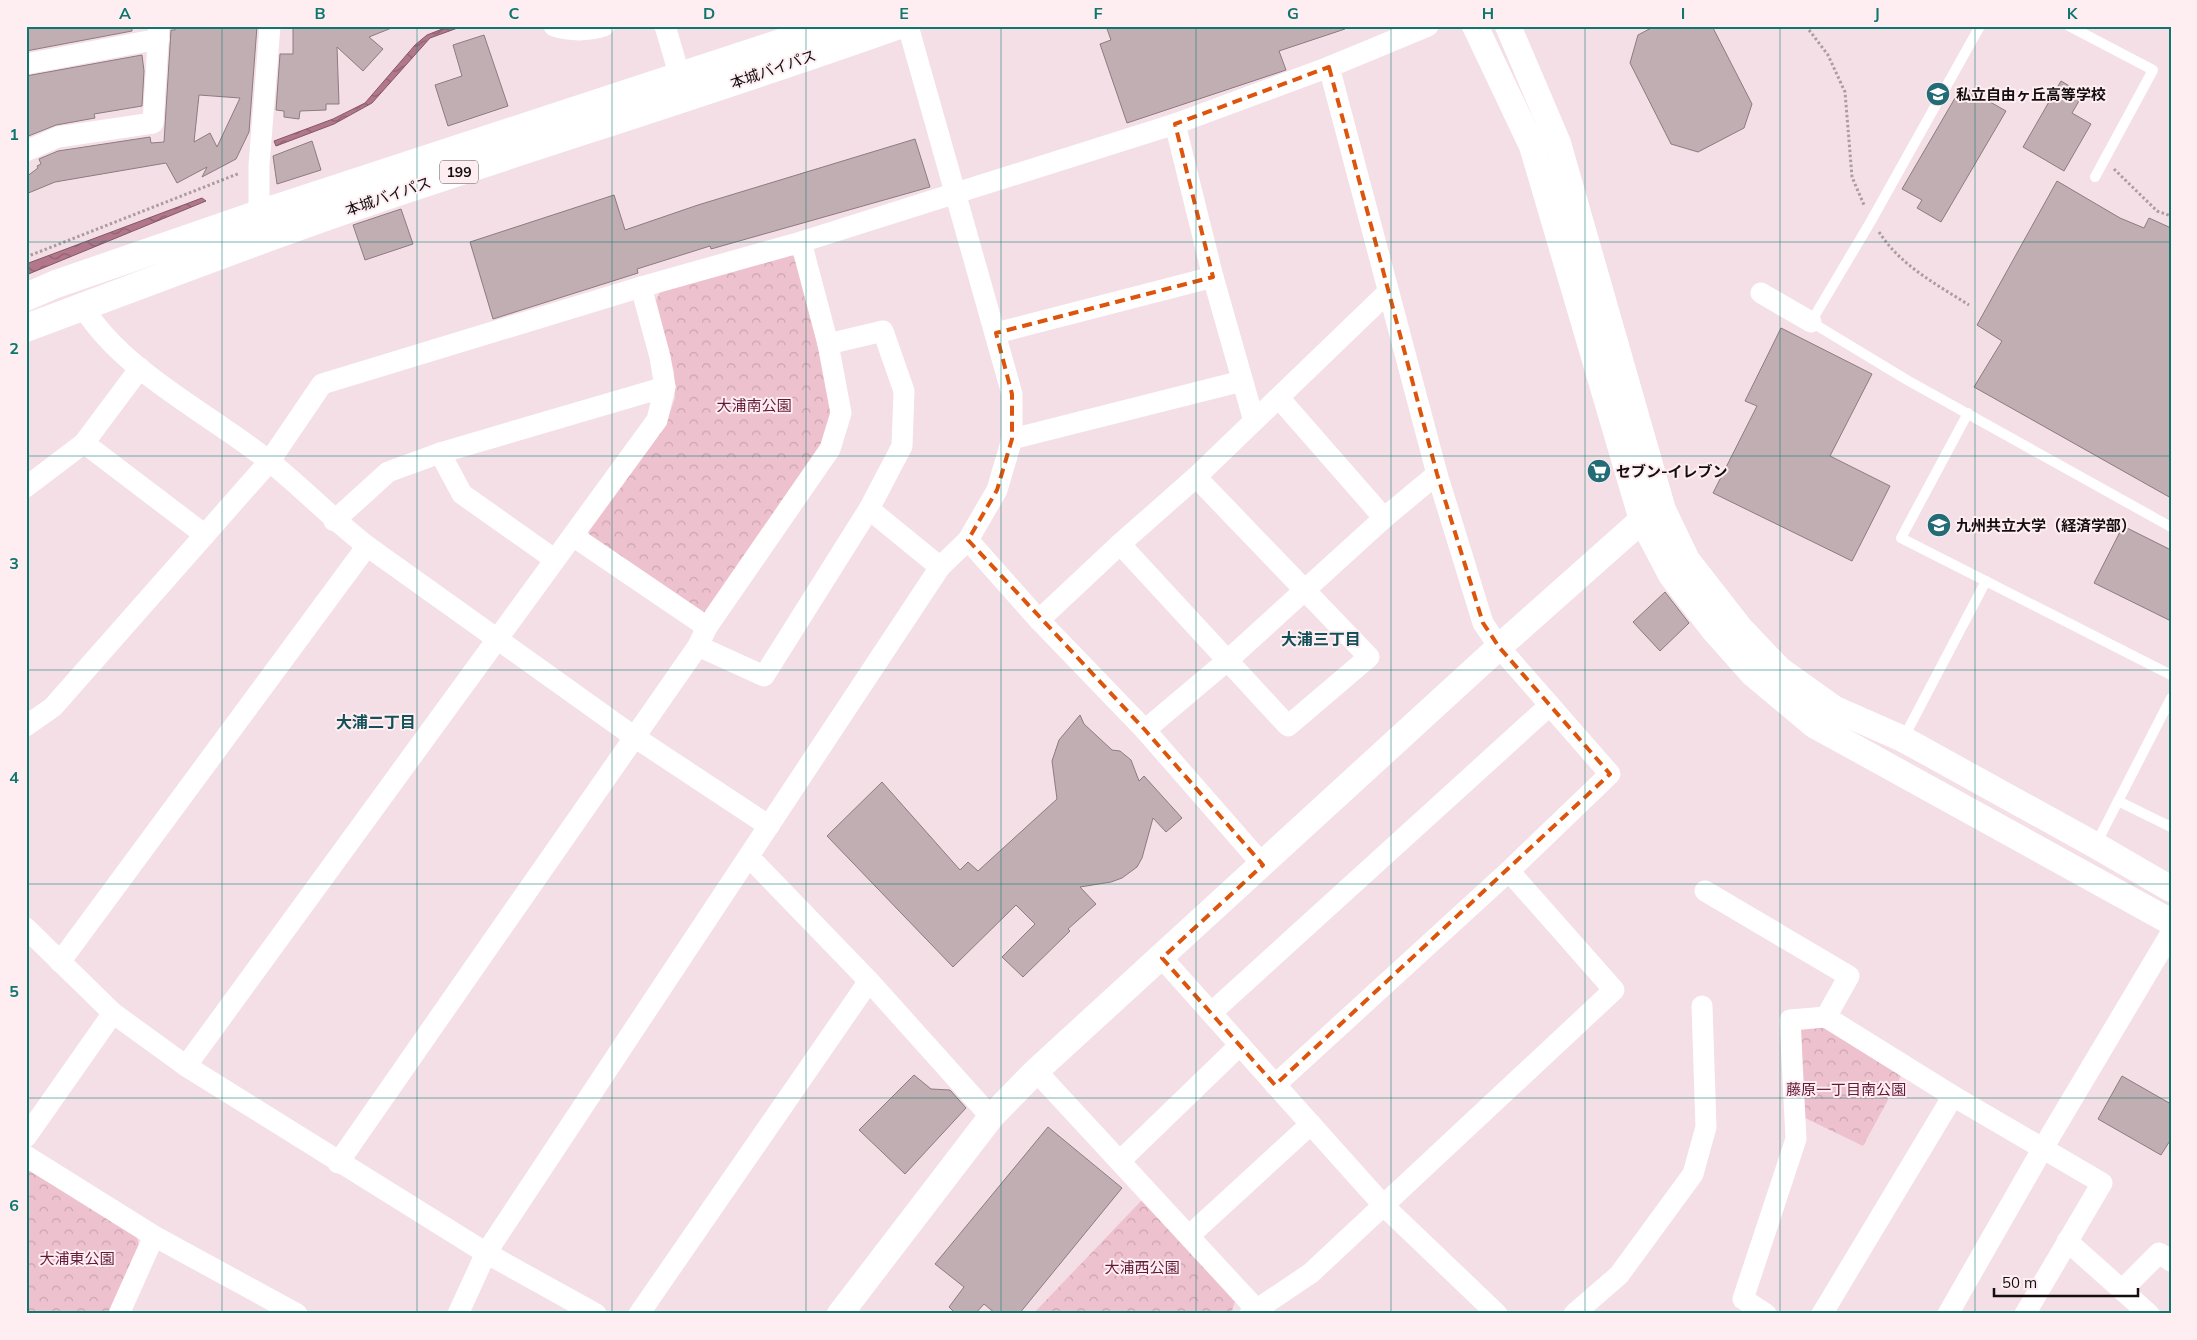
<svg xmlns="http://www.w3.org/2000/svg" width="2197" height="1340" font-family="Mulish,'Noto Sans JP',sans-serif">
	<defs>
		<pattern id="park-crowns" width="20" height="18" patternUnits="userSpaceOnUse" patternTransform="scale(1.25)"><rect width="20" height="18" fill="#eec1ce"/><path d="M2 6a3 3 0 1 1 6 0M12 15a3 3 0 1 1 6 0" fill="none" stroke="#cba5b0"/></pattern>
		<pattern id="water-waves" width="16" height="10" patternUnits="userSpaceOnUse" patternTransform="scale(1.25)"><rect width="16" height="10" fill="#b3778b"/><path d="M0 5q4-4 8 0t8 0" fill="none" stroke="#906070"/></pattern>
	</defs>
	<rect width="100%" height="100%" fill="#f3dfe5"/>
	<g fill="url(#park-crowns)">
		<path d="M788,253L796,258L829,377L833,413L823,442L708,612L700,614L591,539L588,531L668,418L675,398L674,372L656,300L660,292Z"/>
		<path d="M1823,1025L1902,1074L1863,1146L1803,1117L1801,1028Z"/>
		<path d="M26,1169L136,1234L139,1245L109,1314H26Z"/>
		<path d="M1142,1200L1236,1298L1231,1314H1033Z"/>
	</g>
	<g fill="url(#water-waves)" stroke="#835866">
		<path d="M450,26H463L430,38L372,103L334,124L276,146L274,141L333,119L365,103L415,45L427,35Z"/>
		<path d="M202,198L206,201L26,275V264Z"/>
	</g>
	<g fill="#c1aeb3" stroke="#8d7b81" fill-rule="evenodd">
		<path d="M26,26H132V31L26,51Z"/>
		<path d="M175,26H257L249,132L236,159L202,177L207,167L177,183L166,163L55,182L26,194V177L38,168L37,166L41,164L39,159L58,151L150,137L151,143L164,142L171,30H175ZM199,95L240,98L217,147L210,133L194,142Z"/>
		<path d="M293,26H394V27L369,37L383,49L363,71L337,47L339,104H326V110L300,111L299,119L284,117V111L276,110L280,54H293Z"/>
		<path d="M1106,26H1344L1345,29L1279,51L1286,70L1127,123L1100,44L1111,40Z"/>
		<path d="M1655,26H1712L1752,104L1744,128L1698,152L1671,144L1630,63L1638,35Z"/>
		<path d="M484,35L508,106L448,126L435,85L462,76L453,45Z"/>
		<path d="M142,55L144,71L142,106L94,114L95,118L56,125L26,137V76Z"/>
		<path d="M2061,81L2083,94L2072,113L2091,124L2064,171L2023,147Z"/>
		<path d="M1962,86L2006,111L1941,222L1917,208L1922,200L1902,189Z"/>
		<path d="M915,139L930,187L711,249L710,246L637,269L638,273L493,319L470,242L614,195L625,230L698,205Z"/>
		<path d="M312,141L321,170L277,184L273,156Z"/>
		<path d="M2057,181L2120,218L2144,228L2149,218L2171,228V498L1974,387L2002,341L1977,325Z"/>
		<path d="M401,209L413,244L365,260L353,225Z"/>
		<path d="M1781,328L1872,374L1830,456L1890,486L1852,561L1713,493L1757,406L1745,401Z"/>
		<path d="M2123,526L2171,550V621L2094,583Z"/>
		<path d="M1665,592L1689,623L1660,651L1633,622Z"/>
		<path d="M1080,715L1084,724L1112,750L1120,751L1131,760L1139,781L1144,776L1182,818L1166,832L1153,818L1142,858L1137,867L1122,878L1111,882L1080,887L1096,904L1068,929L1070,931L1023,977L1002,957L1035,924L1016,905L953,967L827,836L882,782L960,870L968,862L978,871L1057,799L1052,761L1059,740Z"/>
		<path d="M914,1075L931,1089L950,1090L966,1108L905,1174L859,1130Z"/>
		<path d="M2122,1076L2171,1104V1139L2161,1155L2098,1119Z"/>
		<path d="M1048,1127L1122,1188L1019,1314H996L984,1304L975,1314H956L949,1307L964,1287L935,1264Z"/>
	</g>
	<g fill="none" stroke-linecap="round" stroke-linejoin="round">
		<g stroke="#ab9ca0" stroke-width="3" stroke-dasharray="2.5 2.5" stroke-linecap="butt">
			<path d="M1806,26L1828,55L1845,92L1852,177L1864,205"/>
			<path d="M2114,169L2157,211L2171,216"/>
			<path d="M1879,232C1901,266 1936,284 1969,305"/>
			<path d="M26,257L240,173"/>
		</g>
		<g stroke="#fff" stroke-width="10">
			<path d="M1980,26L1871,221L1811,322L1907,380L2171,527"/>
			<path d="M2069,26L2153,70L2095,177"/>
			<path d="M1968,413L1901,538L2171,675"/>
			<path d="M1903,739L1986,581"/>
			<path d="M2118,801L2171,827"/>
			<path d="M2096,844L2171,698"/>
		</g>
		<g stroke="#fff" stroke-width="21">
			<path d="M554,26C570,31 588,31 604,26"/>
			<path d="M665,26L680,77"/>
			<path d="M908,26L1012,394V439L1242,381"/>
			<path d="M26,64L159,39"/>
			<path d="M1175,124L1213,277L1254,421"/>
			<path d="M26,151L58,137L153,123L159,26"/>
			<path d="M261,227L259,214V165L270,26"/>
			<path d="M1761,293L1811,322"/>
			<path d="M83,307C123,372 210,414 269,461C303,488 332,519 367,546L633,736L769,826"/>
			<path d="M996,333L1213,277"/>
			<path d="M1279,398L1384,518"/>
			<path d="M84,443L140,368"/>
			<path d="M440,453L462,494L554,559"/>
			<path d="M26,487L84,443L205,535"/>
			<path d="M869,509L940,567"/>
			<path d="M334,521L388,472L440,453L665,387"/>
			<path d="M573,536L707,627"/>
			<path d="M968,540L1039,620L1145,730L1263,865"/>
			<path d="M1120,544L1288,726L1369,657L1196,477"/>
			<path d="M1039,620L1120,544L1196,477L1387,293"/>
			<path d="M698,646L764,676L869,509L902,446L904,391L883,331L828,344"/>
			<path d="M26,726L53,707L269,462L322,384L641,287L801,242L1175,124L1329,67L1428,26"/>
			<path d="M1145,730L1228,660L1384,518L1437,474L1329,67"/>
			<path d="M749,857L869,981L991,1117"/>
			<path d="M1705,891L1849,976L1826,1017"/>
			<path d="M26,928L113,1013L186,1066L486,1253L596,1314"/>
			<path d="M1162,958L1384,1206L1497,1314"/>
			<path d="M60,962L367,546"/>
			<path d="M1211,1013L1550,705"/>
			<path d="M186,1066L657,420L665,387L660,357L641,287"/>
			<path d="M1036,1071L1257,1310"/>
			<path d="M1275,1085L1509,871L1610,774L1499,647L1483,623L1437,474"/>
			<path d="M26,1137L113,1013"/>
			<path d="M26,1156L154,1236L297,1314"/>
			<path d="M1120,1161L1240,1045"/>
			<path d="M338,1163L698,646L707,627L830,449L841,413L828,344L801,242"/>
			<path d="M1190,1235L1311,1124"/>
			<path d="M2067,1241L2149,1314"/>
			<path d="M2122,1290L2159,1253L2171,1261"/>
			<path d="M119,1314L154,1236"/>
			<path d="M458,1314L486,1253L940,567L968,540L997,490L1012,439"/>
			<path d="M639,1314L869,981"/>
			<path d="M1250,1314L1311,1273L1614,990L1509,871"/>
			<path d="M1574,1314L1619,1275L1693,1174L1706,1127L1702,1006"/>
			<path d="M1766,1314L1743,1299L1796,1139L1790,1020L1826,1017L1953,1096"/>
			<path d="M1822,1314L1953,1096L2102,1183L2025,1314"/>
			<path d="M1948,1314L2043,1148L2171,933"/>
		</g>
		<g stroke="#fff" stroke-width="26">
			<path d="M1475,26L1532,146L1642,520L1671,575L1713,629L1753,674L1814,725L2171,922"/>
			<path d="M1508,26L1558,143L1663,510L1687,560L1740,628L1779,669L1835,709L1903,739L2095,845L2171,889"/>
			<path d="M840,1314L991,1117L1036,1071L1499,647L1642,520L1656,514"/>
		</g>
		<g stroke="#fff" stroke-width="28">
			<path d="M26,297L56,284L259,214L833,26"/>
			<path d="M26,328C155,280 283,230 413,187C574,133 736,83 896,26"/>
		</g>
	</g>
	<path fill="none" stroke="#dd550c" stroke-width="4" stroke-dasharray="10 6" stroke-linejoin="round" d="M1329,67L1437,474L1483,623L1499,647L1610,774L1275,1085L1162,958L1263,865L1145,730L968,540L997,490L1012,439V394L996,333L1213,277L1175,124Z"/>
	<path fill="none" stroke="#0f766e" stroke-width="1" stroke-opacity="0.55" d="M222,26V1314M417,26V1314M612,26V1314M806,26V1314M1001,26V1314M1196,26V1314M1391,26V1314M1585,26V1314M1780,26V1314M1975,26V1314M26,242H2171M26,456H2171M26,670H2171M26,884H2171M26,1098H2171"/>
	<defs>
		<g id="school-disc" transform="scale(1.25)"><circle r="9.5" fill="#226c76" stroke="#feeef2"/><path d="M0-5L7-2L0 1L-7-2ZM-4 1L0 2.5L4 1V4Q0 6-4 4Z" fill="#fff"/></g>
		<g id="supermarket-disc" transform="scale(1.25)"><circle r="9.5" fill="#226c76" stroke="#feeef2"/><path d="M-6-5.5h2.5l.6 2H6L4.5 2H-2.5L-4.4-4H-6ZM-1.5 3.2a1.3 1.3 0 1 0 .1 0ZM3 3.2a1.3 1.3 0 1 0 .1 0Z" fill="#fff"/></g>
		<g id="university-disc" transform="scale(1.25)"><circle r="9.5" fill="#226c76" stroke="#feeef2"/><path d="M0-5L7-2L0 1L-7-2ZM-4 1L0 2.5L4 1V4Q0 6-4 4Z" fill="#fff"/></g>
	</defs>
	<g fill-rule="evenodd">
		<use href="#school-disc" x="1938" y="94"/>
		<use href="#supermarket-disc" x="1599" y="471"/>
		<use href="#university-disc" x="1939" y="525"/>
	</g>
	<g text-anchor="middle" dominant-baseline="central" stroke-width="4" stroke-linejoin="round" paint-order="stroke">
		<rect fill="#feeef2" stroke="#5a5154" stroke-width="1" x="440" y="160.5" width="38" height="23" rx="4"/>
		<g font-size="14" font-weight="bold" fill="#140e10">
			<text x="459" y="172">199</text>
		</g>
		<g font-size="15" fill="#140e10" stroke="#feeef2">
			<text transform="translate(773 69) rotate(-19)">本城バイパス</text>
			<text transform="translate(388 196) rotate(-19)">本城バイパス</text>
		</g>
		<g font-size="15" font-weight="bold" fill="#140e10" stroke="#feeef2" text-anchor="start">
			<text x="1956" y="94">私立自由ヶ丘高等学校</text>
			<text x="1616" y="471">セブン-イレブン</text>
			<text x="1956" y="525">九州共立大学（経済学部）</text>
		</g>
		<g font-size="15" fill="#621938" stroke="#feeef2">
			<text x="754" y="405">大浦南公園</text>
			<text x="1846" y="1089">藤原一丁目南公園</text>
			<text x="77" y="1258">大浦東公園</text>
			<text x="1142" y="1267">大浦西公園</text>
		</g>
		<g font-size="16" font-weight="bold" fill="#145058" stroke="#feeef2">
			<text x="1321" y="639">大浦三丁目</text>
			<text x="376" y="722">大浦二丁目</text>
		</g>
	</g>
	<rect width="2197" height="1340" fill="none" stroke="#feeef2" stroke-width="55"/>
	<path d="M1994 1288v8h144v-8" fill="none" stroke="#140e10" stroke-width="2.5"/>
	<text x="2002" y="1288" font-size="15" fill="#140e10" stroke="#feeef2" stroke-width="4" paint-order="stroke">50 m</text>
	<rect x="28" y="28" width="2142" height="1284" fill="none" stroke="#0f766e" stroke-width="2"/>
	<g font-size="16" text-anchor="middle" font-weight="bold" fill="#0f766e">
		<text x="125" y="19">A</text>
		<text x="320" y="19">B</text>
		<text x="514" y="19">C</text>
		<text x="709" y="19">D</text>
		<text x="904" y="19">E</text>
		<text x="1098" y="19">F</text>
		<text x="1293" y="19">G</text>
		<text x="1488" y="19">H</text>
		<text x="1683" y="19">I</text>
		<text x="1877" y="19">J</text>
		<text x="2072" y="19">K</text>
		<text x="14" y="140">1</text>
		<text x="14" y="354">2</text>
		<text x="14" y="569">3</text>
		<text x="14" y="783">4</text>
		<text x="14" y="997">5</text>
		<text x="14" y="1211">6</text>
	</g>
</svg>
